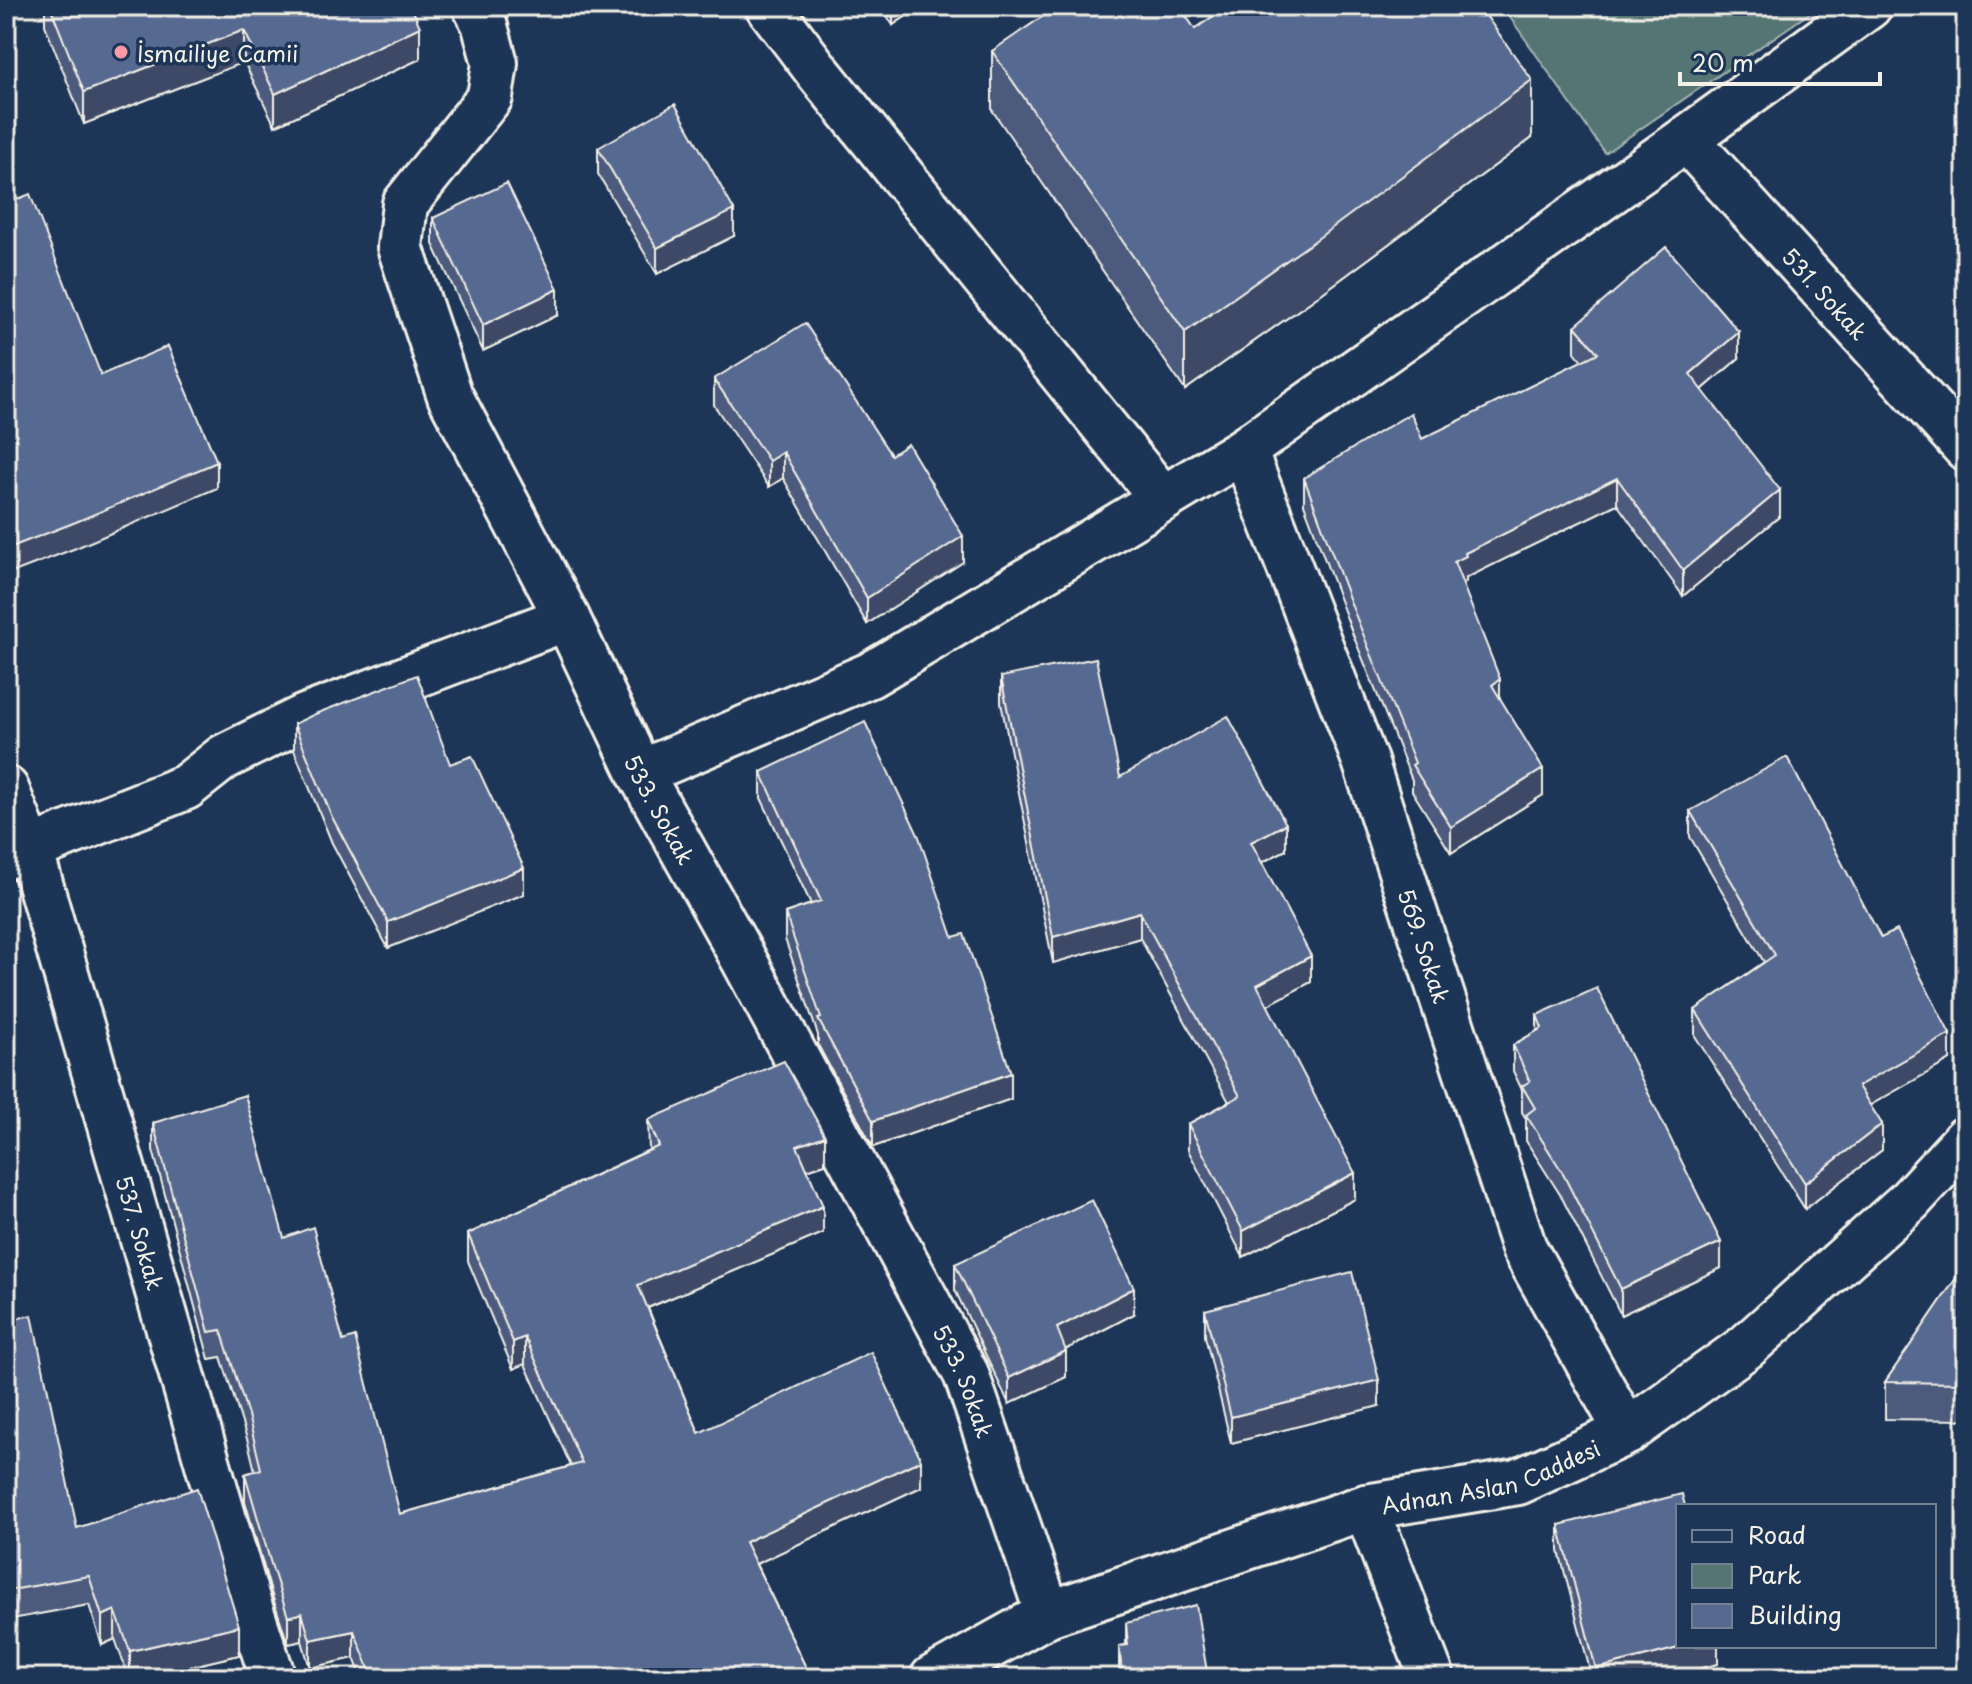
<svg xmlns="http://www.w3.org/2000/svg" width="1972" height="1684" font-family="'Playpen Sans',sans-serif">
	<rect width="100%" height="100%" fill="#1d3557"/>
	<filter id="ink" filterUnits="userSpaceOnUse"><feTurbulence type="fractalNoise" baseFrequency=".0125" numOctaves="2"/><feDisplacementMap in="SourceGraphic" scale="16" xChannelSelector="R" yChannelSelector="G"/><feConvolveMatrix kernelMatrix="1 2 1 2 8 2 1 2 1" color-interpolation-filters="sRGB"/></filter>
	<g filter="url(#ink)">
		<path fill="#557574" stroke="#a4b3ae" stroke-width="2" d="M1502,6H1820L1605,153Z"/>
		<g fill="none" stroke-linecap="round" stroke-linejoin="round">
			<g stroke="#f4f1e8" stroke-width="50">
				<g id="street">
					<path id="s1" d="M475,6L484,23L495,63L490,97L405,204L400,247L450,396L567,618L640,773L744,960L966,1374L1048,1614"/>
					<path d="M768,6L818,72L1163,499"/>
					<path id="s2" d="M1686,139L1966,448"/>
					<path id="s3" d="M1244,450L1365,761L1524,1248L1627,1432"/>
					<path d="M640,773L870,675L1244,450L1686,139L1869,6"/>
					<path id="s4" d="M6,789L30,849L247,1599L273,1678"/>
					<path d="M6,856L30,849L186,787L224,757L305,717L567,618"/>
				</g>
			</g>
			<g stroke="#f4f1e8" stroke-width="50">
				<g id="secondary">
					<path d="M1366,1507L1432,1678"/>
					<path id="s5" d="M933,1678L1048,1614L1366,1507L1518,1482L1627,1432L1746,1347L1909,1201L1966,1139"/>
				</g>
			</g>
			<use href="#street" stroke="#1d3557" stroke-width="44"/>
			<use href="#secondary" stroke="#1d3557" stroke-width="44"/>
		</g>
		<g fill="#4b5a7d" stroke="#f4f1e8" stroke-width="2">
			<path d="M45,6H411L420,59L275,126L244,62L84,124L45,25Z"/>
			<path d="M880,6H921L893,25Z"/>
			<path d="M1195,29L1532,138L1313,300L1185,390L992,110V51Z"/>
			<path d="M598,148L734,236L657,274L598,174Z"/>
			<path d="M433,218L558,315L483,351L433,244Z"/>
			<path d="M1575,326L1739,358L1702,390L1780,516L1683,596L1617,504L1466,578V582L1462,584L1500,699L1543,795L1451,853L1412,791V780L1353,635L1304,504V478L1422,439L1582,361L1575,352Z"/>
			<path d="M714,379L891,455L963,562L867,624L783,478L769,487L714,405Z"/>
			<path d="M1001,677L1120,777L1286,850L1261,863L1311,982L1267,1005L1355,1199L1243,1257L1188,1150V1124L1229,1102L1140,938L1053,963L1001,703Z"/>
			<path d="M294,724L450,764L524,894L388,948L332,843L294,750Z"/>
			<path d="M761,772L953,937L1011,1099L873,1147L818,1045V1035L785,939V913L811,904L761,798Z"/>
			<path d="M1690,811L1881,938L1950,1060L1870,1105L1882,1150L1805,1209L1695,1036V1010L1764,962L1690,837Z"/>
			<path d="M1537,1015L1721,1268L1621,1315L1561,1196L1526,1141V1119L1522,1112V1090L1513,1071V1045L1537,1031Z"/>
			<path d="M648,1120L825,1164L807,1170L823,1233L648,1308L699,1433L921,1487L756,1564L811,1678H362L354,1658L310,1668L302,1641L288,1644L271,1592L245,1501V1474L255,1471L248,1442L221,1357L209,1359L153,1150V1123L284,1238L343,1341L400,1514L571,1466L525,1364L513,1369L468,1261V1234L649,1150Z"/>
			<path d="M955,1264L1134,1314L1065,1350L1066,1377L1009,1404L955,1290Z"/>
			<path d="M1966,1264V1420L1885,1419V1382Z"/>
			<path d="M1205,1310L1379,1406L1231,1443L1205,1336Z"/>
			<path d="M6,1321L77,1528L239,1655L141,1678H129L115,1639L102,1645L89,1605L6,1620Z"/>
			<path d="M1559,1525L1718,1646V1664L1663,1678H1592L1559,1551Z"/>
			<path d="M1126,1623L1208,1678L1119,1672V1646L1126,1645Z"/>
		</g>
		<g fill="#3d4a66" stroke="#f4f1e8" stroke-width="2">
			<path d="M893,6H921L893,25Z"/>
			<path d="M420,27V59L275,126V94Z"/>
			<path d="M244,30V62L84,124V92Z"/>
			<path d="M1532,80V138L1313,300L1185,390V332Z"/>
			<path d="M734,210V236L657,274V248Z"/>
			<path d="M558,289V315L483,351V325Z"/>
			<path d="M1739,332V358L1690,400V374Z"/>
			<path d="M783,452V478L769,487V461Z"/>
			<path d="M217,462V488L76,548L6,575V549Z"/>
			<path d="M1617,478V504L1466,578V582L1454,588V562L1465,553Z"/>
			<path d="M1780,490V516L1683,596V570Z"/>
			<path d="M963,536V562L867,624V598Z"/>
			<path d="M1500,679V705L1492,685Z"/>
			<path d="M1543,769V795L1451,853V827Z"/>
			<path d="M1286,824V850L1251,868V842Z"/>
			<path d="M524,868V894L388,948V922Z"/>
			<path d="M1140,912V938L1053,963V937Z"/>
			<path d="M1311,956V982L1257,1011V985Z"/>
			<path d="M1950,1034V1060L1858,1112V1086Z"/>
			<path d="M1011,1073V1099L873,1147V1121Z"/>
			<path d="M1882,1124V1150L1805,1209V1183Z"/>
			<path d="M825,1136V1164L797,1173V1146Z"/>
			<path d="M1355,1173V1199L1243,1257V1231Z"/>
			<path d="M823,1206V1233L638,1312V1285Z"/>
			<path d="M1721,1242V1268L1621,1315V1289Z"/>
			<path d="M1134,1288V1314L1057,1354V1328Z"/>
			<path d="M525,1337V1364L513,1369V1342Z"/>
			<path d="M1066,1351V1377L1009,1404V1378Z"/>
			<path d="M1379,1380V1406L1231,1443V1417Z"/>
			<path d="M921,1460V1487L745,1569V1542Z"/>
			<path d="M115,1610V1639L102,1645V1616Z"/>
			<path d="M302,1613V1641L288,1644V1617Z"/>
			<path d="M239,1626V1655L141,1678H130V1651Z"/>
			<path d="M354,1631V1658L310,1668V1640Z"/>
			<path d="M1686,1646H1718V1664L1663,1678H1596V1669Z"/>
		</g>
		<g fill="#576991" stroke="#f4f1e8" stroke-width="2">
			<path d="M50,6H411L420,27L275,94L244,30L84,92Z"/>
			<path d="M1058,6H1179L1195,29L1227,6H1479L1532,80L1313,242L1185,332L992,51Z"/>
			<path d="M675,104L734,210L657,248L598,148Z"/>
			<path d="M507,183L558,289L483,325L433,218Z"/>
			<path d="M30,194L101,375L168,346L217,462L76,522L6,549V204Z"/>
			<path d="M1666,247L1739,332L1690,374L1780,490L1683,570L1617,478L1465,553L1466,556L1454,562L1500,679L1492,685L1543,769L1451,827L1412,765L1415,763L1353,609L1304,478L1411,413L1422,439L1598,353L1575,326Z"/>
			<path d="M805,323L891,455L908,444L963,536L867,598L783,452L769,461L714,379Z"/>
			<path d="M1096,658L1120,777L1228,716L1286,824L1251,842L1311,956L1257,985L1355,1173L1243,1231L1188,1124L1240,1096L1140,912L1053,937L1001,677Z"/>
			<path d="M417,675L450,764L472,756L524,868L388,922L332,817L294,724L315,714Z"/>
			<path d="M865,722L919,837L953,937L964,934L1011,1073L873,1121L818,1019L821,1018L785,913L821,901L761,772Z"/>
			<path d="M1787,757L1881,938L1897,930L1950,1034L1858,1086L1882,1124L1805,1183L1695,1010L1775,955L1690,811Z"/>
			<path d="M1597,988L1721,1242L1621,1289L1561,1170L1526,1115L1535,1108L1522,1086L1530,1081L1513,1045L1542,1028L1537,1015Z"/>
			<path d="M784,1061L825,1136L797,1146L823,1206L638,1285L699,1433L871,1352L921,1460L745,1542L811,1678H373L354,1631L310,1640L302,1613L288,1617L271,1564L245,1474L261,1469L248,1415L221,1330L209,1332L153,1123L245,1095L284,1238L313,1227L343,1341L355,1337L400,1514L582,1463L525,1337L513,1342L468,1234L659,1146L648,1120Z"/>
			<path d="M1092,1200L1134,1288L1057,1328L1066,1351L1009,1378L955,1264Z"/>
			<path d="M1966,1264V1383L1885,1382Z"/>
			<path d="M1352,1272L1379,1380L1231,1417L1205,1310Z"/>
			<path d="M32,1315L77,1528L197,1488L239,1626L130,1651L115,1610L102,1616L89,1576L6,1591V1321Z"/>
			<path d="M1682,1494L1685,1506H1678V1646H1686L1596,1669L1559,1525Z"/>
			<path d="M1196,1605L1208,1678H1077L1122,1672L1119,1646L1128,1645L1126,1623Z"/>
		</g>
	</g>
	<circle fill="#ff9aa2" stroke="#1d3557" stroke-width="3" cx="121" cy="52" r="8"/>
	<g text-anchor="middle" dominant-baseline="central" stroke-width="7" stroke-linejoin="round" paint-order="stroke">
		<g font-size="22" fill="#f4f1e8" stroke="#1d3557" text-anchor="start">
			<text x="137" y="52">İsmailiye Camii</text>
		</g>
		<g font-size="22" fill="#f4f1e8" stroke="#1d3557">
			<text stroke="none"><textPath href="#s2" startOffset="208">531. Sokak</textPath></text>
			<text stroke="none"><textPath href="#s1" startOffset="896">533. Sokak</textPath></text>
			<text stroke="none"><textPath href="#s3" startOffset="528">569. Sokak</textPath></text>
			<text stroke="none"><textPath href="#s4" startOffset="464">537. Sokak</textPath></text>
			<text stroke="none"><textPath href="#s1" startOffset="1544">533. Sokak</textPath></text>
			<text stroke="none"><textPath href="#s5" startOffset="596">Adnan Aslan Caddesi</textPath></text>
		</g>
	</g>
	<rect width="1972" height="1684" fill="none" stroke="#1d3557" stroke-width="32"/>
	<rect x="16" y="16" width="1940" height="1652" fill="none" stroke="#f4f1e8" stroke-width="3" filter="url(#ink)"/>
	<rect x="1676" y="1504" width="260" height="144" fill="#1d3557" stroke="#738091" stroke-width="2"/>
	<rect x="1692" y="1530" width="40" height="12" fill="#1d3557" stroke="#738091" stroke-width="2"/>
	<text x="1748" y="1544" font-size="24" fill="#f4f1e8">Road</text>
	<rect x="1692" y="1564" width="40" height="24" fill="#557574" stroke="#738091" stroke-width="2"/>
	<text x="1748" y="1584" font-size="24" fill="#f4f1e8">Park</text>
	<rect x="1692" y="1604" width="40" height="24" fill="#576991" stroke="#738091" stroke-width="2"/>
	<text x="1748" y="1624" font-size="24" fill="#f4f1e8">Building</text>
	<path d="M1680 72v12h200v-12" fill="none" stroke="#f4f1e8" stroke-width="4"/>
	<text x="1692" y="72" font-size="24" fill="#f4f1e8" stroke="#1d3557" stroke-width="6" paint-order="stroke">20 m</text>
</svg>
